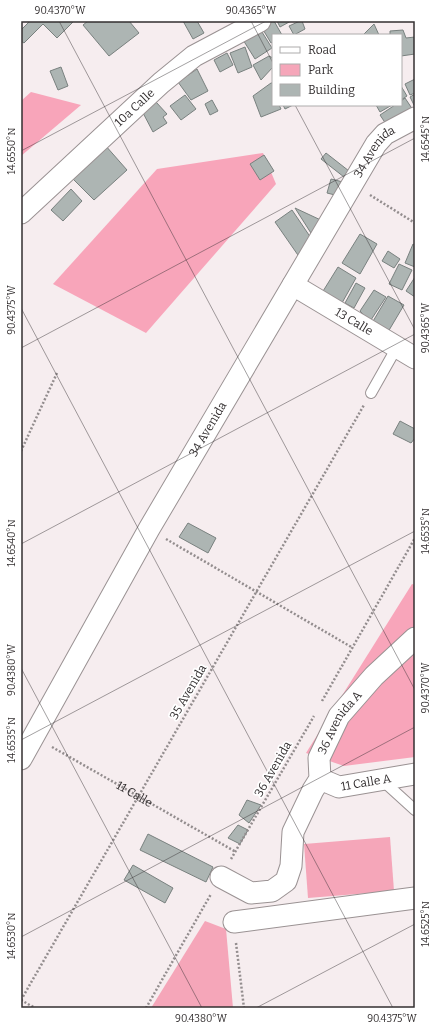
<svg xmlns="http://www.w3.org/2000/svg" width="436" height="1029" font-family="Bitter,serif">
	<rect width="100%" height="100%" fill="#f6edef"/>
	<g fill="#f5a6b9">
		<path d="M390,837L394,891L308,898L304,844Z"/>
		<path d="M205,921L226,929L233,1008H151Z"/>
	</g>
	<g fill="#f8a5ba">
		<path d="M31,92L81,105L21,156V101Z"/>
		<path d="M263,153L276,184L146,333L53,284L157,169Z"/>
		<path d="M412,584L415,585V757L344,766L306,753Z"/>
	</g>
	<g fill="#adb5b3" stroke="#79817f">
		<path d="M30,21H74L57,38L43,24L24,43L21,41V30Z"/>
		<path d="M88,21H129L139,33L109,56L83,25Z"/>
		<path d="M183,21H197L204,33L193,39Z"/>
		<path d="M263,21H274L282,35H273V42L271,43L259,23Z"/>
		<path d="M277,21H291L280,27Z"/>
		<path d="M300,21H302L305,29L294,35L289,26Z"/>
		<path d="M257,24L272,48L255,59L240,35Z"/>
		<path d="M374,24L379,35H363Z"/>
		<path d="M403,30L406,38L415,37V54L401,56V35H390V31Z"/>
		<path d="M245,47L252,67L238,73L230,53Z"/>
		<path d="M227,53L233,65L220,72L214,60Z"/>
		<path d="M269,56L273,58V67L261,80L253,65Z"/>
		<path d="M61,67L68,86L58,90L50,71Z"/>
		<path d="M197,69L208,91L191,100L178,82Z"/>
		<path d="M415,79V93L410,95L405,84Z"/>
		<path d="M271,83H273V105H279L281,109L261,117L253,96Z"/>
		<path d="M401,86L407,96L401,100Z"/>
		<path d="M415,94V107L410,97Z"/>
		<path d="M185,95L196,109L181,120L170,106Z"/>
		<path d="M405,98L415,113L390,130L380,115L395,105H401V101Z"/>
		<path d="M212,100L218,111L210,115L205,104Z"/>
		<path d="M156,102L167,114L163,117L167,123L153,132L142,111Z"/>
		<path d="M283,105H293L285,109Z"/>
		<path d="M376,105H392L380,112Z"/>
		<path d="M105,145L127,170L94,200L70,176Z"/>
		<path d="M326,153L349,171L344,177L321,159Z"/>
		<path d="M264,155L274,171L260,180L250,164Z"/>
		<path d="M331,179L347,183L343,197L327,193Z"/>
		<path d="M71,189L82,201L63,221L51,210Z"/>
		<path d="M295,208L325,222L316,241Z"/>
		<path d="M292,210L311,238L300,258L275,222Z"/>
		<path d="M360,234L377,244L360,274L342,263Z"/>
		<path d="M413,244L415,245V267L405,263Z"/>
		<path d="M388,251L400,259L394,268L382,261Z"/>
		<path d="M399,264L412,270L402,290L389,284Z"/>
		<path d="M338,267L356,278L338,310L320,296Z"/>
		<path d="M415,277V297L406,291Z"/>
		<path d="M356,283L365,288L354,308L345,303Z"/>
		<path d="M374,290L386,297L367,326L359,322L364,315L360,311Z"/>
		<path d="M388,296L404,305L385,337L369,328Z"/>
		<path d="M400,421L415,429V438L411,443L393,434Z"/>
		<path d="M188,523L216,538L208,553L179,537Z"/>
		<path d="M247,800L261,805L249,823L239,815Z"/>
		<path d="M238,825L248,830L240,844L228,838Z"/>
		<path d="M148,834L213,867L206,882L140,850Z"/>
		<path d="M133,865L173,888L165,903L124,880Z"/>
	</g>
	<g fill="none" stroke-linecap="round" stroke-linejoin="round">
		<g stroke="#9a9293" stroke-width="12">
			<g id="service">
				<path d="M371,393L397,347"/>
				<path d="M382,780L415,810"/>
			</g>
		</g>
		<g stroke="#9a9293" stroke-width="23">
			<g id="minor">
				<path id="s2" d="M21,213L161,83L194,56L260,21"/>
				<path id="s3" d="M293,285L415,358"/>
				<path id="s4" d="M21,759L149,529L376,144L385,134L415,118"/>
				<path id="s5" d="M320,779L339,787L415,774"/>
				<path id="s6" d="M221,877L251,893L272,891L286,881L291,866L293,832L313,790L320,779L319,758L339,716L374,676L415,638"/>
				<path d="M234,922L415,898"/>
			</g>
		</g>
		<g stroke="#938d8e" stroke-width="2.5" stroke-dasharray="2 2" stroke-linecap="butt">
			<path d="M370,195L415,223"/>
			<path d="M21,451L57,373"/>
			<path d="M166,539L353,648"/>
			<path d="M322,701L415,538"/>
			<path id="s1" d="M52,747L236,852"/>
			<path d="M231,859L314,716"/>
			<path d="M236,943L244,1008"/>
			<path d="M21,1000L364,405"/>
			<path d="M21,1000L35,1008"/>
			<path d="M146,1008L211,894"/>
		</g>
		<use href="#service" stroke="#fff" stroke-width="10"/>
		<use href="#minor" stroke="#fff" stroke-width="21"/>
	</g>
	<path fill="none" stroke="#332f30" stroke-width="1" stroke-opacity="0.45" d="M59,21L415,690M251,21L273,63M295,105L415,330M21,151L266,21M21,308L393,1008M21,348L415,138M21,544L415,334M21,668L202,1008M21,740L415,531M21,937L415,727M256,1008L415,924"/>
	<g text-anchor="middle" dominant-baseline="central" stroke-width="3.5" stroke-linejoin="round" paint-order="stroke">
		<g font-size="12" fill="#332f30" stroke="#fff">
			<text stroke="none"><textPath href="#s2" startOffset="155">10a Calle</textPath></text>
			<text stroke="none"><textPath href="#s4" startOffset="703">34 Avenida</textPath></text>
			<text stroke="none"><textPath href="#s3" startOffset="71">13 Calle</textPath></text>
			<text stroke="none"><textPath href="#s4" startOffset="379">34 Avenida</textPath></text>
			<text transform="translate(188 692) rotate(-60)">35 Avenida</text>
			<text stroke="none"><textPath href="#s6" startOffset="244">36 Avenida A</textPath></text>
			<text transform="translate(273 769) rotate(-60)">36 Avenida</text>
			<text stroke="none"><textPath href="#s5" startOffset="48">11 Calle A</textPath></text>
			<text stroke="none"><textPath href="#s1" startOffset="95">11 Calle</textPath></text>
		</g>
	</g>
	<rect width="436" height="1029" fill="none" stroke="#ffffff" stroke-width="44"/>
	<rect x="272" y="34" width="130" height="72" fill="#ffffff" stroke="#adacac"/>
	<rect x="280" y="47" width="20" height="6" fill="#ffffff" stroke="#adacac"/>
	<text x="308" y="54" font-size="12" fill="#332f30">Road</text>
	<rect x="280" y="64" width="20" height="12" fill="#f5a6b9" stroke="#adacac"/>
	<text x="308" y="74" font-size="12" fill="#332f30">Park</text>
	<rect x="280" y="84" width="20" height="12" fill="#adb5b3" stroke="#adacac"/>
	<text x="308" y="94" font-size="12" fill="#332f30">Building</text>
	<rect x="22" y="22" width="392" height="985" fill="none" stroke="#332f30" stroke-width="1.5"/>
	<g font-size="10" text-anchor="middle" fill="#332f30">
		<text x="60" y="14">90.4370°W</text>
		<text x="251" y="14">90.4365°W</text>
		<text transform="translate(425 139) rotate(-90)" y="4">14.6545°N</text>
		<text transform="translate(11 151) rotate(-90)" y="4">14.6550°N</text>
		<text transform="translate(11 310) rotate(-90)" y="4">90.4375°W</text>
		<text transform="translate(425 328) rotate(-90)" y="4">90.4365°W</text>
		<text transform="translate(425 531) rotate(-90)" y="4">14.6535°N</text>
		<text transform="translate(11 543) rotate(-90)" y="4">14.6540°N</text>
		<text transform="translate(11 670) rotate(-90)" y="4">90.4380°W</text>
		<text transform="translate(425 688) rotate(-90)" y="4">90.4370°W</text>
		<text transform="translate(11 740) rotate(-90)" y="4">14.6535°N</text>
		<text transform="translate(425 924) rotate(-90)" y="4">14.6525°N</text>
		<text transform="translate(11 936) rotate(-90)" y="4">14.6530°N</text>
		<text x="201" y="1022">90.4380°W</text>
		<text x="392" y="1022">90.4375°W</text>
	</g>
</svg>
